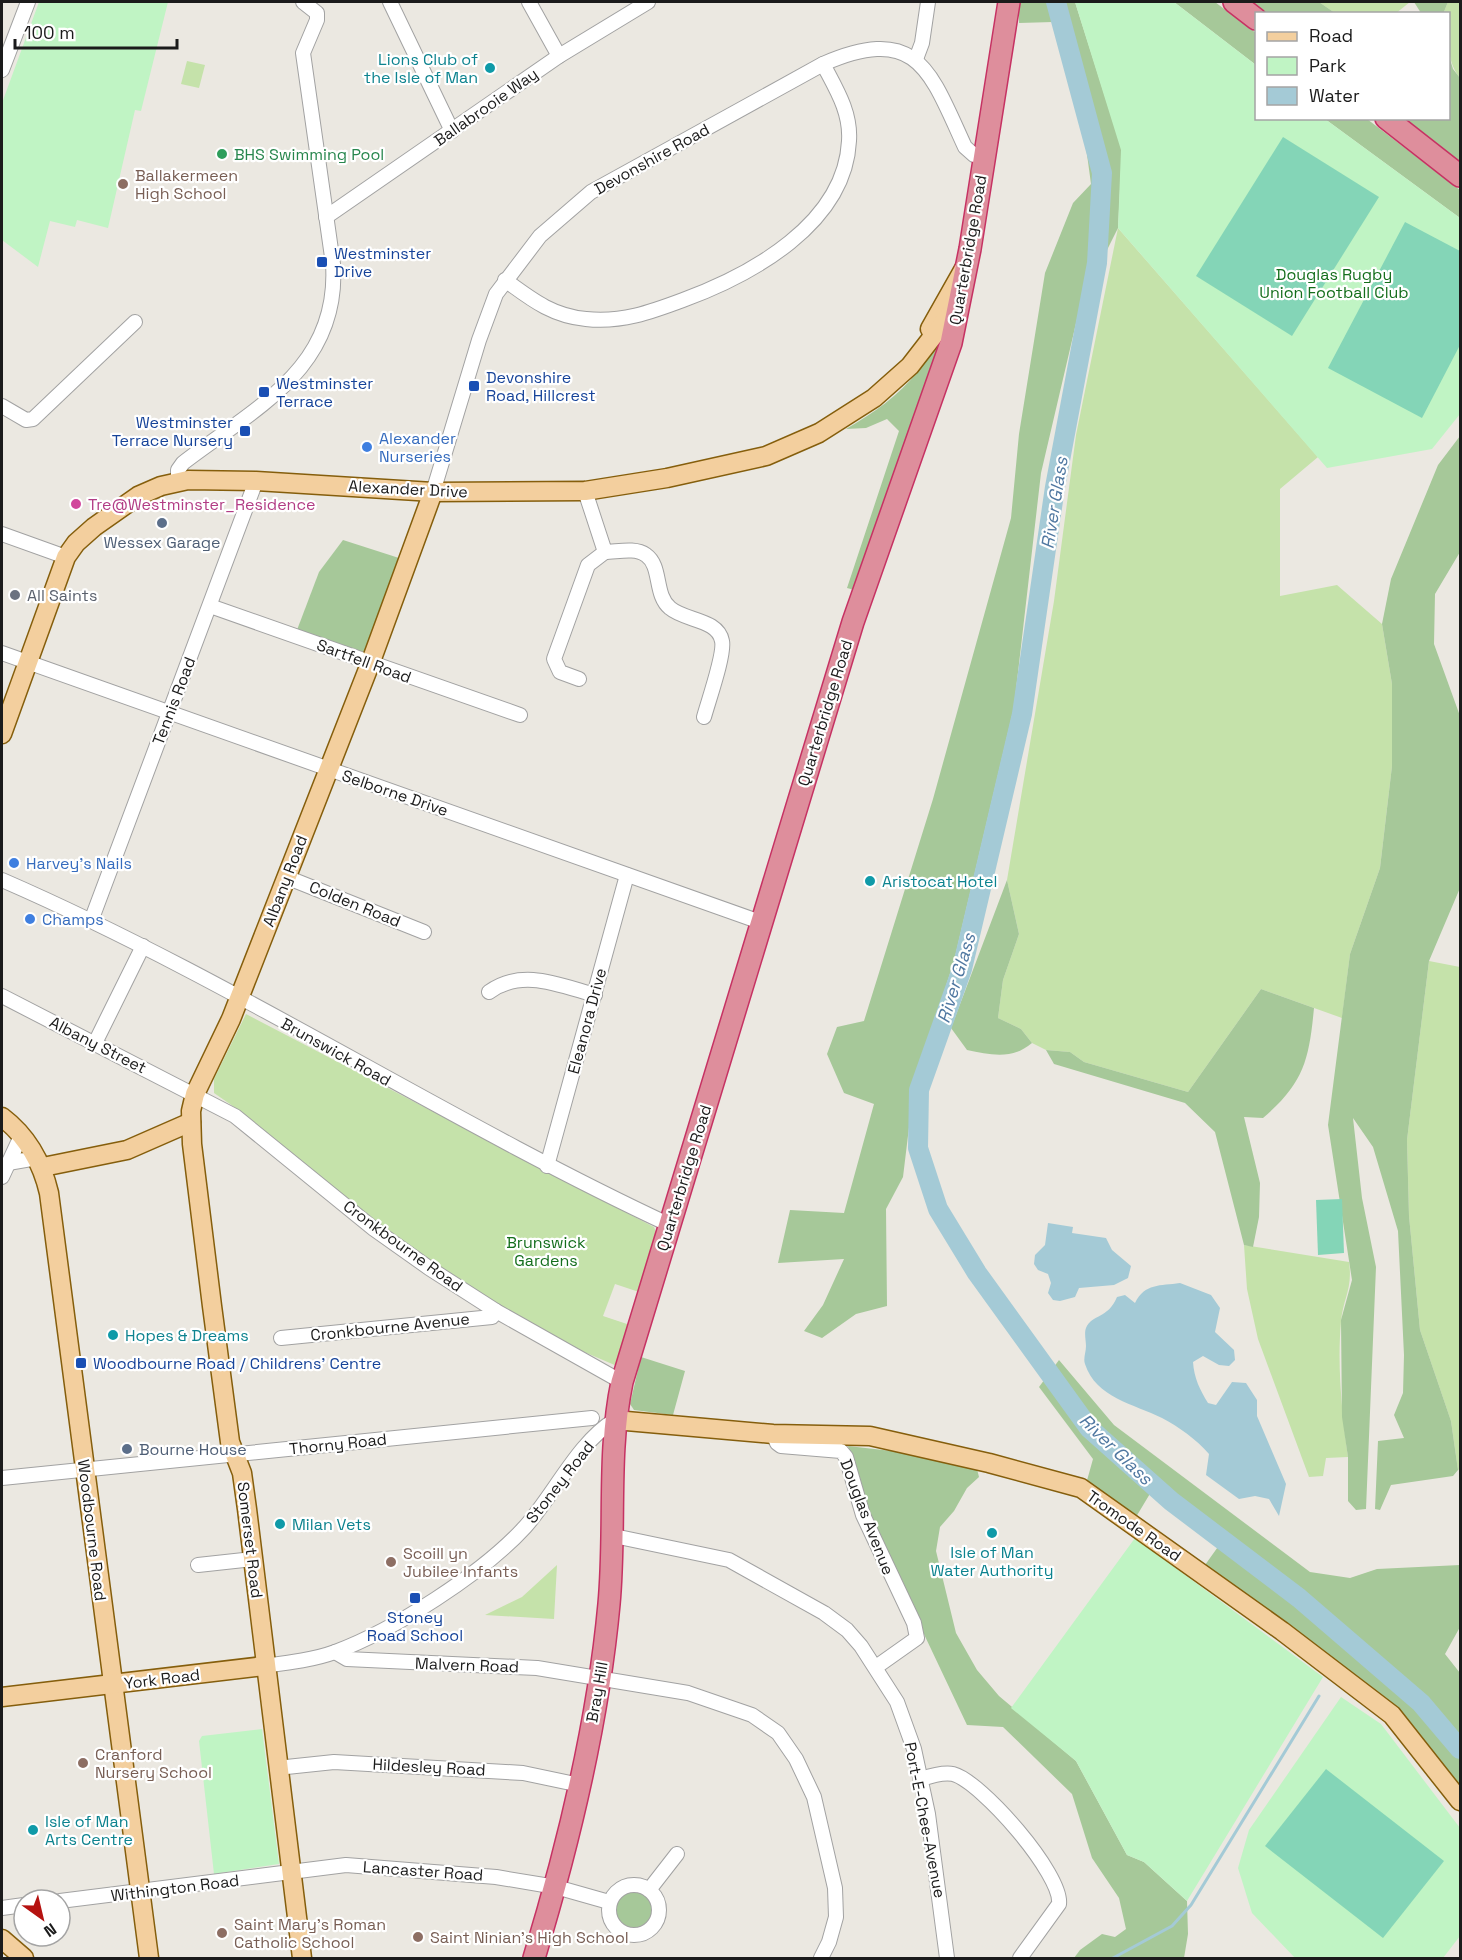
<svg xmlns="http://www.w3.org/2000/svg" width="1462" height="1960" font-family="'Space Grotesk',sans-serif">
	<rect width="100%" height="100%" fill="#ebe8e1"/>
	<g fill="#c5e2aa">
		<path d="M1319,2H1410L1395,14L1335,13Z"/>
		<path d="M1448,2H1460V78C1445,59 1449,37 1448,14H1443Z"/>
		<path d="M187,61L205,65L199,88L181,84Z"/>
		<path d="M1118,228L1318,457L1280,489V596L1337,585L1382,624L1392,684V766L1380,868L1350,954L1342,1018L1261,989L1188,1092L1084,1062L1070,1052L1046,1050L1032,1043L1021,1029L998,1018L1003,980L1019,934L1007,880L1054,601L1076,435Z"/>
		<path d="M1429,961L1460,967V1469L1458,1470L1451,1421L1420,1330L1409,1216L1407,1140Z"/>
		<path d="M246,1014L654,1227L659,1240L642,1293L615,1284L603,1316L630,1325L617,1366L570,1346L476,1292L380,1225L240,1111L214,1093V1079Z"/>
		<path d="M1244,1245L1349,1262C1353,1289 1343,1298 1341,1322C1337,1366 1342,1414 1348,1457L1326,1458L1323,1476L1309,1477L1258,1339L1247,1289Z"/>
		<path d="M557,1565L554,1619L485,1615L522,1597Z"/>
	</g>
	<g fill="#a6c899">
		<path d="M1019,2H1075L1122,150L1118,228L1081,302L1041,473L1014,707L954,961L914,1086L903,1177L886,1209L887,1306L856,1314L822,1338L804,1331L823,1305L844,1259L778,1263L790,1210L844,1213L874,1104L844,1093L827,1054L837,1027L864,1021L933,799L1011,518L1019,434L1045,273L1073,203L1091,184L1072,43L1053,22L1019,23Z"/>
		<path d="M1174,2H1215L1256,33V65Z"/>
		<path d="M1250,2H1319L1335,13H1266Z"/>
		<path d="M1414,2H1448L1443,14L1421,13Z"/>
		<path d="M1449,56L1453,69L1460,78V162L1403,119L1448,118Z"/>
		<path d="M1325,119H1367L1460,190V218Z"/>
		<path d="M938,339L943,342L858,591L847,588L899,431L887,419L866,428L846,429C873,413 899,396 918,371C925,361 930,349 938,339Z"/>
		<path d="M1460,436V552L1435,594L1434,644L1460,716V888L1429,961L1407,1140L1409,1216L1420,1330L1451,1421L1458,1470L1453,1476L1391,1485L1380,1510L1375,1509L1378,1441L1404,1438L1394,1415L1403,1393L1404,1355L1398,1231L1373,1147L1353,1118L1362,1198L1376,1267L1366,1509L1356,1510L1348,1501V1457L1342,1417L1341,1320L1352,1280L1328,1125L1350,954L1380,868L1392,766V684L1382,624L1391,579L1438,465Z"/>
		<path d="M343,540L399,558L365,654L297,630L319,572Z"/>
		<path d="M1007,880L1019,934L1003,980L998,1018L1021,1029L1032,1043C1012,1060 991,1055 967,1050L951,1028Z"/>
		<path d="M1261,989L1314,1008C1309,1060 1304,1083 1263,1118L1244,1117L1260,1183L1259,1217L1253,1247L1244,1245L1215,1132L1185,1103L1054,1064L1046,1050L1070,1052L1084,1062L1188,1092Z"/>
		<path d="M641,1357L685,1371L673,1415L634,1410L630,1404Z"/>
		<path d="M1059,1360L1114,1425L1310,1572L1350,1578L1377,1569L1460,1565V1627L1445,1654L1460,1673V1792L1397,1712L1205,1565L1220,1544L1151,1492L1136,1517L1086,1484L1093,1459L1039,1387Z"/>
		<path d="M848,1446L918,1454L977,1469L979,1477L967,1488L954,1511L940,1527L936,1551L956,1633L977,1670L999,1696L1076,1761L1127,1855L1144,1862L1187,1901L1188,1934L1184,1958H1074L1080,1950L1102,1934L1115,1937L1126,1929L1119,1898L1092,1858L1072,1794L1003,1727L967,1725L869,1518Z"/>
		<circle cx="634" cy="1909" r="20"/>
	</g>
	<g fill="#c0f4c4">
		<path d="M39,2H168L141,111L135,110L108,228L77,220L75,227L50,221L38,267L2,240V103Z"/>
		<path d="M1075,2H1174L1256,65V118L1325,119L1460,218V414L1432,449L1327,468L1118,228L1121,150Z"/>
		<path d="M1135,1538L1323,1677L1187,1901L1144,1862L1127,1855L1076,1761L1011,1708Z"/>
		<path d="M1341,1697L1381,1724L1460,1828V1936L1443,1958H1295L1252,1913L1238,1868L1249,1830Z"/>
		<path d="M262,1729L279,1864L214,1874L199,1741L202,1736Z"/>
	</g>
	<g fill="#84d5b7">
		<path d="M1283,137L1379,197L1292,336L1196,276Z"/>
		<path d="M1405,222L1460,251V345L1422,418L1328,368Z"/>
		<path d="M1342,1199L1344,1253L1318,1255L1316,1200Z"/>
		<path d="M1326,1769L1444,1861L1383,1938L1265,1846Z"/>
	</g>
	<g fill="#a4cad6">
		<path d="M1048,1223L1073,1227L1072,1233L1106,1238L1112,1250L1131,1266L1128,1278L1114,1285L1079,1288L1075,1297L1060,1301L1053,1300L1048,1293L1051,1283L1048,1274L1038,1270L1034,1264L1035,1255L1045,1245Z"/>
		<path d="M1180,1283L1211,1295L1220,1308L1215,1332L1234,1350L1235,1360L1229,1366L1219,1365L1203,1356L1193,1362C1194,1378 1200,1390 1208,1403L1216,1405L1232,1382L1246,1383L1257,1400V1416L1286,1484L1279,1516L1269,1499L1255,1496L1239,1499L1206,1475L1209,1454C1196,1439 1179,1427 1162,1418C1134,1404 1096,1398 1085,1364C1083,1359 1086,1352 1086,1346C1086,1341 1084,1333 1086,1328C1092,1314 1108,1319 1117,1297L1125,1295L1135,1303C1145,1283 1160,1286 1180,1283Z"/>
	</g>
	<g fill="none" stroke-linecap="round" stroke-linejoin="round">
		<path stroke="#a4cad6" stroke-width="3" d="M1113,1958L1172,1926L1191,1905L1319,1696"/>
		<path stroke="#a4cad6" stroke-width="20" d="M1056,2L1102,173L1097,263L1055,487L1022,714L962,969L919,1090L918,1148L938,1209L977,1273L1089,1428L1171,1501L1299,1598L1421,1703L1460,1749"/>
		<g stroke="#a2a2a2" stroke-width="16">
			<g id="minor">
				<path d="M390,2L452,131"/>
				<path d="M529,2L559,56"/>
				<path d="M916,59L922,43L928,2"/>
				<path d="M2,70L28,2"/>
				<path d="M326,217L559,56L648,2"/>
				<path d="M505,280C531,299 552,316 586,319C621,323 651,312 683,300C751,275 845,224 849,141C851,112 836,89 823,64"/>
				<path d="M2,406L26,420L33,419L135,322"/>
				<path d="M178,482V470L183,463C253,409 340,369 333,264L303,53L317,20V13L303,2"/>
				<path d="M585,491L605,552C617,552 635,547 646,555C662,566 654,595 670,608C685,621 718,619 722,641C725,654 708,702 704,717"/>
				<path d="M433,492L479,340L496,294L540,236L591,192L823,64C918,23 930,71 965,147L974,155L984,157"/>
				<path d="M2,534L66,557"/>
				<path d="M210,606L520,715"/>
				<path d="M2,653L763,923"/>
				<path d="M579,679L560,672L554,659L588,565L605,552"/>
				<path d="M286,877L424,932"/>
				<path d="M2,880C232,980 443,1119 670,1225"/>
				<path d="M91,921L256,481"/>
				<path d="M489,992C522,968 559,985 595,995"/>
				<path d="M2,996L235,1116L374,1229L429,1268L496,1311L622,1382"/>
				<path d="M95,1043L143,946"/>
				<path d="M8,1163L37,1158"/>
				<path d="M547,1166L627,875"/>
				<path d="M2,1177L21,1136"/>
				<path d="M281,1338L492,1317L496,1311"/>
				<path d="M773,1434L777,1443L781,1446L841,1451L846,1457L863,1515L914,1623L917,1638L876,1667"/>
				<path d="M2,1478L592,1418"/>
				<path d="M614,1536L729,1560L824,1613L847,1630L861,1646L897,1702L914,1749L928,1814L947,1958"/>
				<path d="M198,1565L253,1559"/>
				<path d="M335,1652L347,1659L537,1668L688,1693L752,1715L778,1733L796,1759L814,1797L835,1888L836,1917L829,1942L821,1958"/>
				<path d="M264,1666C287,1663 313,1660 335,1652C394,1630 482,1574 525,1527C554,1495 578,1442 615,1420"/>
				<path d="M277,1768L334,1762L523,1773L580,1785"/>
				<path d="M921,1779C930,1776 944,1772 953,1774C981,1781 1063,1875 1059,1904L1020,1958"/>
				<circle cx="634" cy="1910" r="25"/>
				<path d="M649,1890L677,1854"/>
				<path d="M60,1901L346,1865L496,1877L556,1887L609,1902"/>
				<path d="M2,1908L24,1905"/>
			</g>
		</g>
		<g stroke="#855e0c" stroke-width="21">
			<g id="major">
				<path d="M930,329L965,267"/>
				<path d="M2,734L66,557L76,543L94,527L138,496L161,486L188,480L256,481L433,492L585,491L667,478L766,456L819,433L874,398L910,366L958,304"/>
				<path d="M2,1117C27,1136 42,1163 49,1193L149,1958"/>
				<path d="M43,1167L127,1150L191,1122"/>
				<path d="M615,1420L773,1434L870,1436L989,1463L1081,1488L1282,1631L1392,1715L1460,1801"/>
				<path d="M2,1697L264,1666"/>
				<path d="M2,1939L24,1958"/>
				<path d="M302,1958L247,1509L242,1473L230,1442L212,1306L192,1144L191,1111L195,1094L231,1019L370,664L433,492"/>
			</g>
		</g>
		<g stroke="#c63263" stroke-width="24">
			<g id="highway">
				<path d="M1234,2L1256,19"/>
				<path d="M1386,118L1460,176"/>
				<path d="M534,1958C569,1843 598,1724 609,1604C616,1529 607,1454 622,1382L853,622L951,343L970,249L1009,2"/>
			</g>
		</g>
		<use href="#minor" stroke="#fff" stroke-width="14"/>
		<use href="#major" stroke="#f3cf9e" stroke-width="18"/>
		<use href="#highway" stroke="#de8e9c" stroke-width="21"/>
	</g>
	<g fill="#0f9aa8" stroke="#fff" stroke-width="2">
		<circle cx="490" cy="68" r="6"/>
		<circle cx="870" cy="881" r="6"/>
		<circle cx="113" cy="1335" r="6"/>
		<circle cx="280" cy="1524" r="6"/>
		<circle cx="992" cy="1533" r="6"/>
		<circle cx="33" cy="1830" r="6"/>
	</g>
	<circle fill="#2e9e5b" stroke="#fff" stroke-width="2" cx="222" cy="154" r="6"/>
	<g fill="#8d6e63" stroke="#fff" stroke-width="2">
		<circle cx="123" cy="184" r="6"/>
		<circle cx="391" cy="1562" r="6"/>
		<circle cx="83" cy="1763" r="6"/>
		<circle cx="222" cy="1933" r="6"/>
		<circle cx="418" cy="1937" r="6"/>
	</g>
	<g fill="#1a4fb4" stroke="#fff" stroke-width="2">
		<rect x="316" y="256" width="12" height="12" rx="3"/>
		<rect x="468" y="380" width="12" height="12" rx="3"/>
		<rect x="258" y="386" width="12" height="12" rx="3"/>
		<rect x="239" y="425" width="12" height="12" rx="3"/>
		<rect x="75" y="1357" width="12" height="12" rx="3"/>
		<rect x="409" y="1592" width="12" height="12" rx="3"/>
	</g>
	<g fill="#3f7fe0" stroke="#fff" stroke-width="2">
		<circle cx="367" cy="447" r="6"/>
		<circle cx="14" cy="863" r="6"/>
		<circle cx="30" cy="919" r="6"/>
	</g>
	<circle fill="#d1479c" stroke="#fff" stroke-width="2" cx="76" cy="504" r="6"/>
	<g fill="#5c6f8a" stroke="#fff" stroke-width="2">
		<circle cx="162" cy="523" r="6"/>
		<circle cx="127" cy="1449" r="6"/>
	</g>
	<circle fill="#6b7280" stroke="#fff" stroke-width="2" cx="15" cy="595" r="6"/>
	<g text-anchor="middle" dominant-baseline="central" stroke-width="4.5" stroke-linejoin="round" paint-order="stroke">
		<g font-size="16" fill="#0d838f" stroke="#fff" text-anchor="start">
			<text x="478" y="59" text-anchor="end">Lions Club of<tspan x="478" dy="18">the Isle of Man</tspan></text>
			<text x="882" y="881">Aristocat Hotel</text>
			<text x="125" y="1335">Hopes &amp; Dreams</text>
			<text x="292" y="1524">Milan Vets</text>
			<text x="992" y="1552" text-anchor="middle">Isle of Man<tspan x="992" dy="18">Water Authority</tspan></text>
			<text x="45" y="1821">Isle of Man<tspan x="45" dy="18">Arts Centre</tspan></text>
		</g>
		<g font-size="16" fill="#1b1b1b" stroke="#fff">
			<text transform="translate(486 107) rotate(-35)">Ballabrooie Way</text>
			<text transform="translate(652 159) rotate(-29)">Devonshire Road</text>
			<text transform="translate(968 250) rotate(-80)">Quarterbridge Road</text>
			<text transform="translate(408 489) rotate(3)">Alexander Drive</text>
			<text transform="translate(364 661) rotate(20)">Sartfell Road</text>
			<text transform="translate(174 701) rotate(-69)">Tennis Road</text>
			<text transform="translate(825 713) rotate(-73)">Quarterbridge Road</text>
			<text transform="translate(395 793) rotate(19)">Selborne Drive</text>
			<text transform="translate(285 881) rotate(-69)">Albany Road</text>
			<text transform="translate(355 904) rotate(22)">Colden Road</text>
			<text transform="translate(587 1021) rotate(-75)">Eleanora Drive</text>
			<text transform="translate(98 1045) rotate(27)">Albany Street</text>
			<text transform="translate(336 1052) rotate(29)">Brunswick Road</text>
			<text transform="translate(684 1178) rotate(-73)">Quarterbridge Road</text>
			<text transform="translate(403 1246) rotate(36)">Cronkbourne Road</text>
			<text transform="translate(390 1327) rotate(-6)">Cronkbourne Avenue</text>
			<text transform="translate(338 1444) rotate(-6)">Thorny Road</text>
			<text transform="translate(560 1482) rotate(-52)">Stoney Road</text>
			<text transform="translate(867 1517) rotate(69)">Douglas Avenue</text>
			<text transform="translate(1134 1526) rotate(35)">Tromode Road</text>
			<text transform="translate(92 1530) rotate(83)">Woodbourne Road</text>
			<text transform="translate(250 1540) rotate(83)">Somerset Road</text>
			<text transform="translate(467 1665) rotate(2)">Malvern Road</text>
			<text transform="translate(162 1679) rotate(-7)">York Road</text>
			<text transform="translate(597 1692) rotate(-80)">Bray Hill</text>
			<text transform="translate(429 1767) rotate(3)">Hildesley Road</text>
			<text transform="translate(925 1820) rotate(79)">Port-E-Chee-Avenue</text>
			<text transform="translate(423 1871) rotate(4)">Lancaster Road</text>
			<text transform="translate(175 1888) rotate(-7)">Withington Road</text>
		</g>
		<g font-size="16" fill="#27864d" stroke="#fff" text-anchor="start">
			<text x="234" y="154">BHS Swimming Pool</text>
		</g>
		<g font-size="16" fill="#785e54" stroke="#fff" text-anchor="start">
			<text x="135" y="175">Ballakermeen<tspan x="135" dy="18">High School</tspan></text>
			<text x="403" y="1553">Scoill yn<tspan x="403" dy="18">Jubilee Infants</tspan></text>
			<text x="95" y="1754">Cranford<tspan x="95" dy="18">Nursery School</tspan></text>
			<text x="234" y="1924">Saint Mary's Roman<tspan x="234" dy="18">Catholic School</tspan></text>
			<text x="430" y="1937">Saint Ninian's High School</text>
		</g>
		<g font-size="16" fill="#164399" stroke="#fff" text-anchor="start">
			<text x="334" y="253">Westminster<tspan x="334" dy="18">Drive</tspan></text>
			<text x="486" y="377">Devonshire<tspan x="486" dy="18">Road, Hillcrest</tspan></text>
			<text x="276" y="383">Westminster<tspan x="276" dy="18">Terrace</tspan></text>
			<text x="233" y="422" text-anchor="end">Westminster<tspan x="233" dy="18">Terrace Nursery</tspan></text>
			<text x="93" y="1363">Woodbourne Road / Childrens' Centre</text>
			<text x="415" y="1617" text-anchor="middle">Stoney<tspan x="415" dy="18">Road School</tspan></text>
		</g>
		<g font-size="16" fill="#146e1c" stroke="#fff">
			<text x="1334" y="274">Douglas Rugby<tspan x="1334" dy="18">Union Football Club</tspan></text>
			<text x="546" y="1242">Brunswick<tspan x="546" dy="18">Gardens</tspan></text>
		</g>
		<g font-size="16" fill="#366cbe" stroke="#fff" text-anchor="start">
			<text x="379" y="438">Alexander<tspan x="379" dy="18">Nurseries</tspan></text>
			<text x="26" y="863">Harvey's Nails</text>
			<text x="42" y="919">Champs</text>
		</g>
		<g font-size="16" fill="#b23c85" stroke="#fff" text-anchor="start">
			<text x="88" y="504">Tre@Westminster_Residence</text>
		</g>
		<g font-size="16" fill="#4e5e75" stroke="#fff">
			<text x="162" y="542">Wessex Garage</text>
			<text x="139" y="1449" text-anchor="start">Bourne House</text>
		</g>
		<g font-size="16" fill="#5b616d" stroke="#fff" text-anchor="start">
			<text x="27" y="595">All Saints</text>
		</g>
		<g font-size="18" font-style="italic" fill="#5078a1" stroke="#fff">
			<text transform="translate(1054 503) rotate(-81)">River Glass</text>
			<text transform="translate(956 978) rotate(-73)">River Glass</text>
			<text transform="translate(1116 1449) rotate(44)">River Glass</text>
		</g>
	</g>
	<rect width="1462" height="1960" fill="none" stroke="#1b1b1b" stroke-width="6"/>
	<rect x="1255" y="12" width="195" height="108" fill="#ffffff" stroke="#a4a4a4" stroke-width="1.5"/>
	<rect x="1267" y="32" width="30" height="9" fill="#f3cf9e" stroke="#a4a4a4" stroke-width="1.5"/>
	<text x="1309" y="42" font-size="18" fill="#1b1b1b">Road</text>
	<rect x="1267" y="57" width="30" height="18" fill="#c0f4c4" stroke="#a4a4a4" stroke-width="1.5"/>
	<text x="1309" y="72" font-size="18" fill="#1b1b1b">Park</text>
	<rect x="1267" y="87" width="30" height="18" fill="#a4cad6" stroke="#a4a4a4" stroke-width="1.5"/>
	<text x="1309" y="102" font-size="18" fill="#1b1b1b">Water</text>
	<g transform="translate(42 1918) rotate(146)"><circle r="28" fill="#ffffff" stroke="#a4a4a4" stroke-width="1.5"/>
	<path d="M0-4.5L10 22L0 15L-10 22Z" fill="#b51210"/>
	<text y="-9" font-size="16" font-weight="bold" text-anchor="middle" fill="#1b1b1b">N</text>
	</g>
	<path d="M15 39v9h162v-9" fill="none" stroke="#1b1b1b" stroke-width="3"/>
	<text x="24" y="39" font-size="18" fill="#1b1b1b" stroke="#ffffff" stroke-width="4.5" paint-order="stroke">100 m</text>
</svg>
